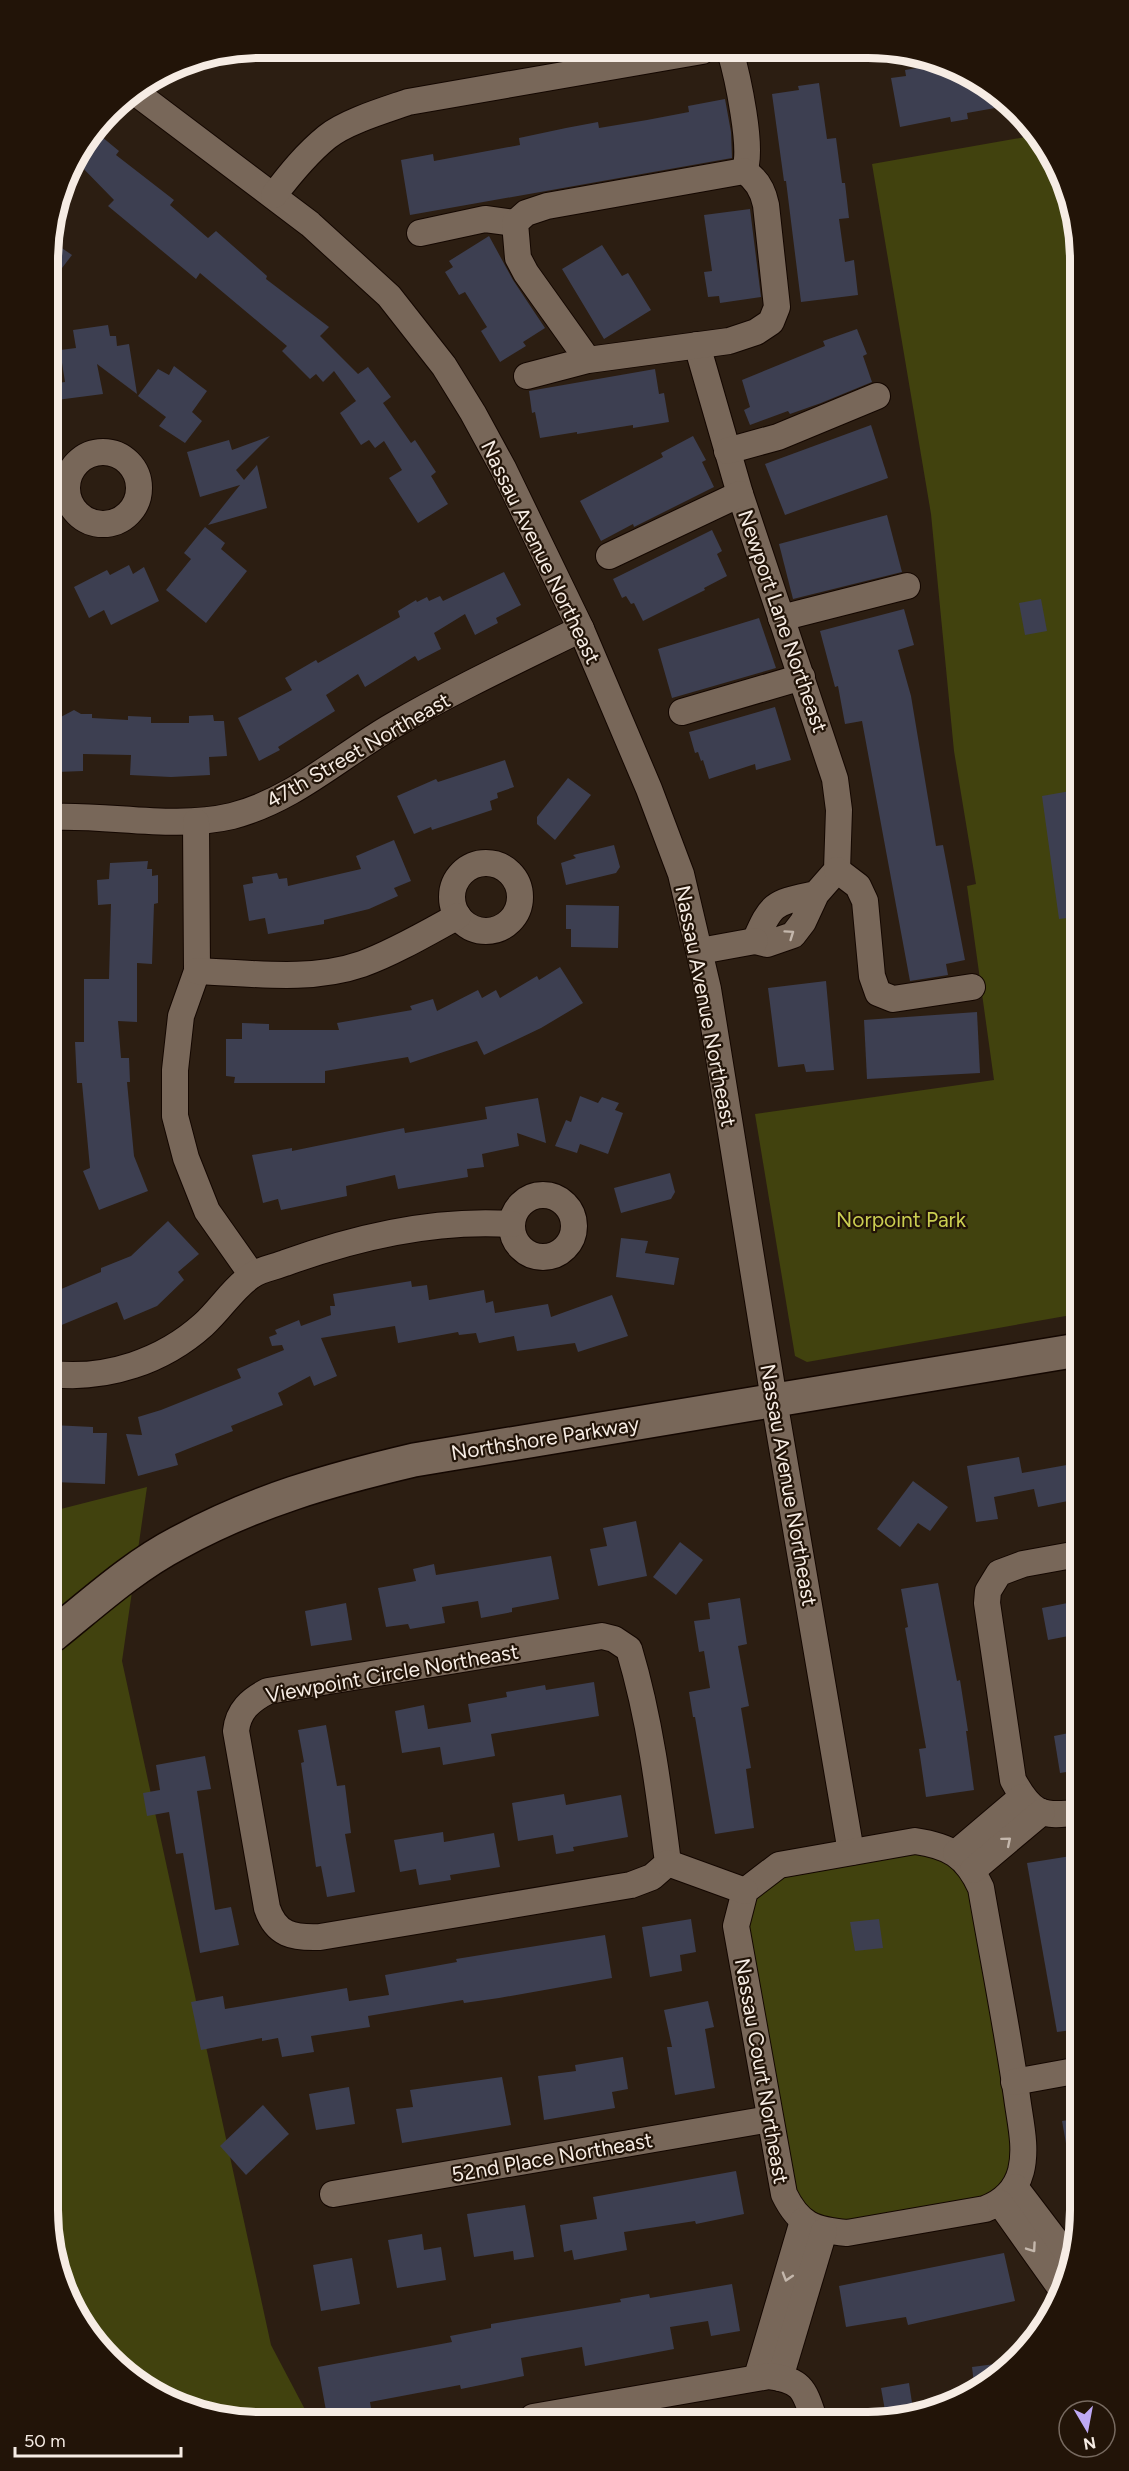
<svg xmlns="http://www.w3.org/2000/svg" width="1129" height="2471" font-family="Figtree,sans-serif">
	<rect width="100%" height="100%" fill="#2c1e12"/>
	<g fill="#41420e">
		<path d="M1037,135L1052,154L1074,205L1077,1314L807,1362L795,1356L755,1114L994,1080L967,886L976,884L954,751L931,514L872,164Z"/>
		<path d="M147,1487L122,1661L271,2345L310,2419H220L120,2370L84,2328L55,2266L53,1511Z"/>
		<path d="M915,1841L973,1870L1024,2147L1000,2203L847,2233L803,2221L736,1926L779,1865Z"/>
	</g>
	<g fill="#3d3f51">
		<path d="M936,65L1009,101L1012,105L967,113L968,119L951,122L950,117L900,127L891,78L906,76L905,70Z"/>
		<path d="M819,83L827,139L836,138L842,183H845L849,218L839,219L845,262L854,260L858,295L801,302L786,181H784L772,94L799,90L798,86Z"/>
		<path d="M725,99L731,132L732,158L410,215L401,160L433,154L434,161L520,145L519,138L566,128L598,122L599,128L647,120L689,112L688,106Z"/>
		<path d="M96,132L119,151L116,155L174,200L170,205L208,238L216,231L267,276L266,279L329,327L320,336L358,374L368,367L391,397L383,403L411,443L415,440L436,472L431,476L448,504L418,523L389,478L402,470L384,441L375,448L369,440L361,445L340,413L356,401L334,371L323,382L316,374L310,379L282,351L287,346L200,273L196,279L108,206L114,200L75,160Z"/>
		<path d="M750,209L761,297L720,303L719,296L708,297L704,272L712,271L704,215Z"/>
		<path d="M489,236L513,280L545,328L523,342L526,346L500,362L481,331L487,327L465,292L459,295L445,272L453,267L449,261Z"/>
		<path d="M50,240L72,255L49,285L48,247Z"/>
		<path d="M602,245L622,276L628,273L651,310L604,339L562,269Z"/>
		<path d="M108,325L110,336H116L117,346L129,344L137,394L97,364L103,394L49,401V384L65,382L60,350L76,348L73,330Z"/>
		<path d="M857,329L867,354L863,356L872,382L821,403L790,414L788,411L750,425L744,410L750,407L742,380L825,346L823,341Z"/>
		<path d="M174,366L207,391L192,412L202,421L185,443L159,426L166,417L138,396L158,369L169,375Z"/>
		<path d="M655,369L659,394L664,393L669,422L633,428V425L577,434V432L540,438L535,412L532,413L529,391Z"/>
		<path d="M871,425L888,478L785,515L765,464Z"/>
		<path d="M270,436L236,470L244,480L257,465L267,508L208,525L240,485L200,497L187,452L229,440L232,450Z"/>
		<path d="M693,436L706,460L702,462L714,487L634,527L633,524L601,541L580,501L663,457L661,453Z"/>
		<path d="M887,515L902,572L793,599L779,544Z"/>
		<path d="M205,527L225,543L221,549L247,571L206,623L166,590L191,559L184,553Z"/>
		<path d="M712,530L722,551L717,554L727,576L704,588L705,590L643,621L634,603L631,604L626,596L622,598L613,579Z"/>
		<path d="M129,565L133,574L144,567L159,601L111,625L104,610L89,618L74,587L107,570L110,575Z"/>
		<path d="M504,572L521,605L496,618L498,623L475,635L465,614L434,633L441,649L418,661L415,656L365,687L358,674L326,695L335,711L278,747L280,750L259,761L238,718L292,690L285,678L316,660L318,663L400,617L398,611L416,600L417,602L427,597L429,601L440,596L443,601Z"/>
		<path d="M1041,599L1047,631L1025,635L1019,603Z"/>
		<path d="M904,609L914,645L898,650L911,696L936,846L943,845L965,960L946,964L948,975L910,981L862,721L845,724L838,686L835,687L820,631Z"/>
		<path d="M759,618L776,668L672,698L658,649Z"/>
		<path d="M775,707L791,760L756,770L755,764L709,779L703,760L701,761L698,752L695,753L689,732Z"/>
		<path d="M74,710L81,714H92V718L128,720V716L151,717V723H189V716L213,715L214,721H224L227,756L209,757L210,775L171,777L130,775L131,755L83,754V771L57,772V719Z"/>
		<path d="M505,760L514,787L497,793L498,798L490,801L492,810L432,830L431,827L414,834L397,796L436,779L438,782Z"/>
		<path d="M568,778L591,795L555,840L537,824V817Z"/>
		<path d="M1076,790V917L1059,919L1042,796Z"/>
		<path d="M394,840L411,881L394,888L398,896L369,909L324,920V924L268,934L265,918L249,921L243,885L253,883L252,877L277,873L279,879L287,878L288,886L361,869L356,856Z"/>
		<path d="M614,845L620,867L616,873L566,885L561,863L576,858L573,855Z"/>
		<path d="M148,861L147,869H152V876L158,875V903L154,904L152,964L137,963V1022L118,1021L121,1058H129L130,1082H127L134,1156L148,1191L99,1210L83,1171L90,1168L82,1083H77L75,1042H84V979H109L111,904L98,905L97,880L109,879L110,863Z"/>
		<path d="M566,905L619,906L618,948L571,947V929H566Z"/>
		<path d="M560,967L583,1003L541,1028L484,1055L477,1041L410,1063L408,1057L325,1071V1083H234L235,1077L226,1076V1039H242V1023L269,1024V1030H339L337,1023L412,1010L410,1006L433,999L437,1011L478,990L482,998L496,990L500,998L537,976L539,980Z"/>
		<path d="M826,981L834,1070L806,1072L804,1064L778,1067L768,988Z"/>
		<path d="M977,1012L980,1073L867,1079L864,1020Z"/>
		<path d="M580,1096L598,1103L602,1097L619,1103L615,1110L623,1113L608,1154L580,1144L577,1153L555,1146L566,1120L571,1122Z"/>
		<path d="M538,1098L546,1143L517,1133L519,1146L482,1154L484,1167L467,1169L468,1177L398,1189L395,1175L346,1186L347,1196L281,1210L278,1199L263,1203L252,1155L292,1148V1151L404,1128L405,1133L487,1119L485,1107Z"/>
		<path d="M670,1173L675,1192L671,1199L621,1213L614,1188Z"/>
		<path d="M168,1221L199,1254L178,1272L184,1280L157,1306L124,1320L117,1302L52,1329V1293L101,1272V1268L131,1256Z"/>
		<path d="M621,1238L648,1241L645,1253L679,1258L674,1285L616,1277Z"/>
		<path d="M411,1281L412,1287L427,1285L429,1300L484,1290L486,1303L493,1301L495,1313L548,1304L551,1317L612,1295L628,1336L578,1352L575,1343L517,1351L514,1336L479,1343L476,1333L459,1335L458,1332L398,1343L395,1326L321,1338L337,1376L314,1386L310,1376L278,1393L283,1405L231,1426L233,1431L175,1454L178,1465L138,1476L126,1434L142,1435L138,1417L161,1410L241,1378L237,1369L284,1350L282,1345L272,1346L269,1337L277,1334L275,1330L299,1320L301,1326L331,1315L330,1306H335L333,1294Z"/>
		<path d="M52,1425L93,1427V1433H107L105,1484L53,1482Z"/>
		<path d="M1019,1457L1022,1473L1078,1463V1499L1038,1507L1034,1489L994,1497L998,1519L976,1522L967,1466Z"/>
		<path d="M913,1481L948,1507L930,1531L918,1523L900,1547L877,1529Z"/>
		<path d="M636,1521L647,1576L598,1586L590,1549L607,1546L603,1528Z"/>
		<path d="M680,1542L703,1560L676,1595L653,1577Z"/>
		<path d="M551,1556L559,1599L512,1608V1612L481,1618L478,1601L442,1607L445,1623L410,1629L408,1624L386,1627L378,1588L416,1581L413,1569L434,1564L436,1575Z"/>
		<path d="M938,1583L957,1681L960,1680L968,1731H966L974,1790L926,1797L919,1749L926,1748L905,1628L908,1627L901,1589Z"/>
		<path d="M740,1598L747,1644L738,1646L749,1706L741,1708L751,1768L746,1769L754,1828L715,1834L695,1717H693L689,1692L710,1688L704,1651L699,1652L694,1621L710,1619L708,1603Z"/>
		<path d="M1078,1601L1079,1634L1048,1640L1042,1608Z"/>
		<path d="M346,1603L352,1640L311,1646L305,1611Z"/>
		<path d="M594,1682L599,1716L491,1734L495,1756L443,1765L440,1747L402,1753L395,1711L424,1705L428,1729L471,1722L468,1704L507,1697L506,1692L545,1685L546,1690Z"/>
		<path d="M326,1725L337,1786L345,1785L351,1833L345,1834L355,1892L327,1897L321,1866L316,1867L301,1763L304,1762L298,1730Z"/>
		<path d="M1079,1731V1770L1060,1773L1054,1736Z"/>
		<path d="M205,1756L211,1789L197,1791L215,1910L231,1907L239,1945L200,1953L183,1853L176,1854L169,1812L147,1816L143,1793L160,1790L156,1765Z"/>
		<path d="M564,1794L566,1805L621,1795L628,1837L573,1847L574,1851L556,1854L553,1835L518,1841L512,1803Z"/>
		<path d="M443,1832L444,1842L494,1833L500,1867L450,1875L451,1880L419,1885L416,1869L400,1872L394,1840Z"/>
		<path d="M1071,1856L1079,1904L1080,2029L1057,2032L1027,1863Z"/>
		<path d="M691,1919L696,1952L680,1955L682,1971L650,1977L642,1927Z"/>
		<path d="M879,1919L883,1948L855,1951L850,1922Z"/>
		<path d="M605,1935L612,1978L499,1998L464,2003L463,2000L368,2016L370,2027L311,2036L314,2052L282,2057L278,2038L262,2041V2038L201,2050L191,2002L223,1996L225,2009L347,1988L349,2001L389,1995L385,1975L457,1962L456,1959Z"/>
		<path d="M708,2001L714,2027L705,2029L715,2088L675,2095L667,2047H672L664,2010Z"/>
		<path d="M623,2057L628,2089L612,2092L615,2108L544,2120L538,2076L576,2071L575,2065Z"/>
		<path d="M502,2077L511,2125L402,2143L396,2109L413,2107L410,2090Z"/>
		<path d="M349,2087L355,2124L316,2130L309,2094Z"/>
		<path d="M263,2105L289,2134L246,2175L220,2146Z"/>
		<path d="M1080,2118V2170L1071,2171L1062,2121Z"/>
		<path d="M736,2171L744,2214L696,2224L695,2221L624,2232L627,2250L574,2260L572,2250L564,2252L560,2225L597,2219L593,2197Z"/>
		<path d="M525,2205L534,2257L514,2260L513,2251L474,2257L467,2214Z"/>
		<path d="M422,2234L424,2250L441,2247L446,2280L397,2288L388,2240Z"/>
		<path d="M1004,2253L1015,2301L908,2325L906,2317L846,2327L839,2286Z"/>
		<path d="M352,2258L360,2304L321,2311L313,2265Z"/>
		<path d="M732,2284L740,2331L711,2336L708,2321L670,2327L674,2349L585,2366L582,2347L521,2358L524,2376L461,2389L460,2385L370,2402L371,2408L327,2416L318,2367L452,2342L450,2336L491,2328V2324L621,2302L620,2299L649,2294L650,2298Z"/>
		<path d="M995,2364L997,2377L986,2387L975,2392L972,2367Z"/>
		<path d="M909,2383L914,2416H886L881,2388Z"/>
	</g>
	<g fill="none" stroke-linecap="round" stroke-linejoin="round">
		<g stroke="#140701" stroke-width="28">
			<g id="minor">
				<path d="M730,51C737,74 754,151 744,171"/>
				<path d="M135,92L310,224L389,296L444,366L473,413L503,468L581,629L649,789L681,874L708,989L774,1400L851,1852"/>
				<path d="M274,195C290,174 306,154 327,137C345,122 385,110 408,102L702,51"/>
				<path d="M420,233L485,219L515,223"/>
				<path d="M697,345L740,494L835,779L839,810L837,870L816,894L803,922L793,935L767,944L755,941C772,901 775,903 816,894"/>
				<path d="M527,376L588,360L729,341L756,332L771,322L777,307L766,205C763,190 757,179 744,171L547,206L526,213L515,223L518,258L526,273L588,360"/>
				<path d="M727,451L778,437L877,396"/>
				<circle cx="103" cy="488" r="36"/>
				<path d="M609,556L740,494"/>
				<path d="M781,618L907,586"/>
				<path d="M682,712L802,677"/>
				<path d="M50,817C110,814 173,830 232,816C294,800 340,756 394,725C454,690 518,660 581,629"/>
				<path d="M196,822L197,971L181,1016L175,1070V1116L186,1158L207,1211L252,1275"/>
				<circle cx="486" cy="897" r="34"/>
				<path d="M837,870L858,886L865,901L872,976L878,993L893,999L972,987"/>
				<path d="M700,951L755,941"/>
				<path d="M197,971C251,973 310,982 362,964C393,953 429,932 458,916"/>
				<circle cx="543" cy="1226" r="31"/>
				<path d="M52,1374C107,1380 163,1361 203,1325C220,1310 233,1288 251,1276C260,1269 275,1267 285,1263C356,1237 436,1219 512,1224"/>
				<path d="M1078,1554L1023,1564L999,1573L988,1591L987,1603L1013,1780C1031,1813 1041,1818 1079,1812"/>
				<path d="M602,1636L614,1639L629,1649C650,1719 659,1791 668,1863L652,1877L631,1885L320,1937C293,1938 276,1935 267,1908L236,1731C238,1711 250,1700 268,1691Z"/>
				<path d="M915,1841C949,1846 966,1855 981,1888C993,1958 1007,2027 1017,2097C1020,2121 1027,2147 1021,2171C1016,2190 1004,2202 985,2209L847,2233C814,2230 799,2225 784,2194L736,1926L745,1891L779,1865Z"/>
				<path d="M956,1853L1022,1797"/>
				<path d="M668,1863L745,1891"/>
				<path d="M973,1870L1042,1812"/>
				<path d="M1014,2082L1080,2070"/>
				<path d="M1015,2187L1072,2262"/>
				<path d="M333,2194L770,2119"/>
				<path d="M1000,2203L1064,2293"/>
				<path d="M757,2377L803,2221"/>
				<path d="M780,2378L824,2231"/>
				<path d="M533,2417L769,2376C800,2380 804,2388 813,2416"/>
			</g>
		</g>
		<g stroke="#140701" stroke-width="36">
			<path id="tertiary" d="M53,1635C93,1603 132,1567 178,1543C255,1501 329,1480 414,1460L1078,1350"/>
		</g>
		<use href="#minor" stroke="#786759" stroke-width="26"/>
		<use href="#tertiary" stroke="#786759" stroke-width="33"/>
	</g>
	<defs><path id="oneway-chevron" d="M-2-3.5L2.5 0L-2 3.5" fill="none" stroke-width="1.6" stroke-linecap="round" stroke-linejoin="round" transform="scale(1.5)"/></defs>
	<g stroke="#c4b7ac">
		<use href="#oneway-chevron" transform="translate(790 934) rotate(-35)"/>
		<use href="#oneway-chevron" transform="translate(1007 1841) rotate(-40)"/>
		<use href="#oneway-chevron" transform="translate(1032 2248) rotate(55)"/>
		<use href="#oneway-chevron" transform="translate(787 2277) rotate(107)"/>
	</g>
	<g text-anchor="middle" dominant-baseline="central" stroke-width="4.5" stroke-linejoin="round" paint-order="stroke">
		<g font-size="21" fill="#f6ece4" stroke="#221408">
			<text transform="translate(541 552) rotate(64)">Nassau Avenue Northeast</text>
			<text transform="translate(783 621) rotate(71)">Newport Lane Northeast</text>
			<text transform="translate(358 750) rotate(-30)">47th Street Northeast</text>
			<text transform="translate(706 1006) rotate(79)">Nassau Avenue Northeast</text>
			<text transform="translate(545 1438) rotate(-9)">Northshore Parkway</text>
			<text transform="translate(789 1485) rotate(80)">Nassau Avenue Northeast</text>
			<text transform="translate(392 1673) rotate(-10)">Viewpoint Circle Northeast</text>
			<text transform="translate(762 2071) rotate(80)">Nassau Court Northeast</text>
			<text transform="translate(552 2157) rotate(-10)">52nd Place Northeast</text>
		</g>
		<g font-size="21" fill="#cbce51" stroke="#221408">
			<text x="901" y="1219">Norpoint Park</text>
		</g>
	</g>
	<path d="M0 0H1129V2471H0ZM260 58H868A202 202 0 0 1 1070 260V2210A202 202 0 0 1 868 2412H260A202 202 0 0 1 58 2210V260A202 202 0 0 1 260 58Z" fill="#221408" fill-rule="evenodd"/>
	<path fill="none" stroke="#f6ece4" stroke-width="8" d="M260 58H868A202 202 0 0 1 1070 260V2210A202 202 0 0 1 868 2412H260A202 202 0 0 1 58 2210V260A202 202 0 0 1 260 58Z"/>
	<g transform="translate(1087 2429) rotate(170)"><circle r="28" fill="#221408" stroke="#776a60" stroke-width="1.5"/>
	<path d="M0-4.5L10 22L0 15L-10 22Z" fill="#bea9f5"/>
	<text y="-9" font-size="16" font-weight="bold" text-anchor="middle" fill="#f6ece4">N</text>
	</g>
	<path d="M15 2447v9h166v-9" fill="none" stroke="#f6ece4" stroke-width="3"/>
	<text x="24" y="2447" font-size="18" fill="#f6ece4" stroke="#221408" stroke-width="4.5" paint-order="stroke">50 m</text>
</svg>
